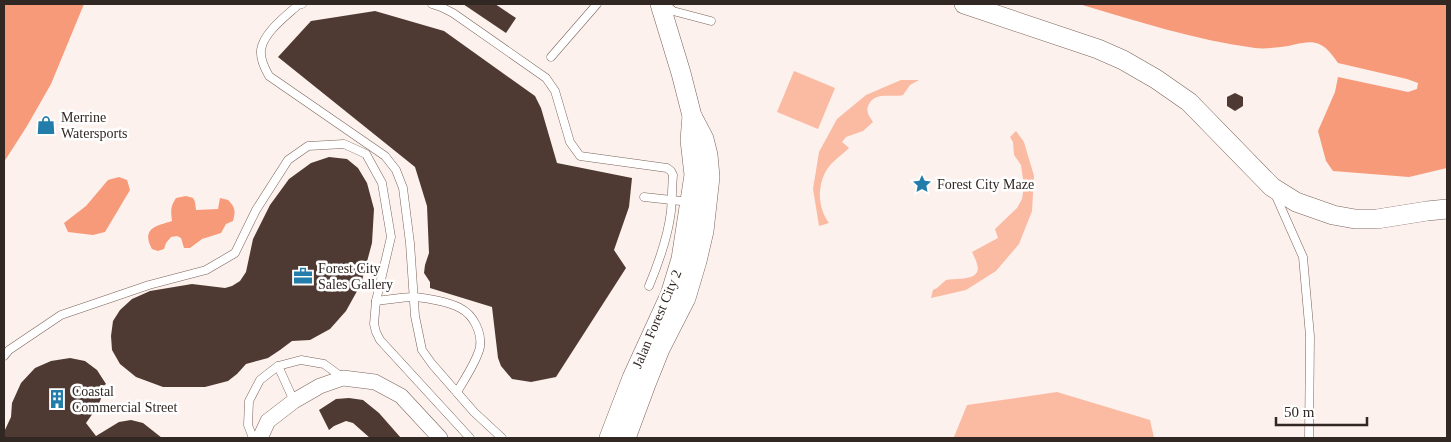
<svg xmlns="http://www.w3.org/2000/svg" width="1451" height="442" font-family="'Times New Roman',serif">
	<rect width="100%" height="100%" fill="#fcf1ed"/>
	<g fill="#fbbaa2">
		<path d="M794,71L835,88L818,129L777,112Z"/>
		<path d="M901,80H919L910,85L903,95C891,98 876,91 869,104C865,111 869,116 873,122L863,131L846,137L842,142L849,148C842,155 831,162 826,171C817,187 818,208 829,223L819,226L813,189L819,152L837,119L866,95Z"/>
		<path d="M1016,131L1024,142L1034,176L1032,211L1019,244L996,271L966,290L931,298L933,290L937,288L946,280C955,278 983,282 977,264C976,260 974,256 972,252L998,238L995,229L1017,208L1022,199L1024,186L1021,165L1014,155L1013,142L1010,137Z"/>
		<path d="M1057,392L1150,420L1154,438H947L954,437L967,405Z"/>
	</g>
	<g fill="#f69a79">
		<path d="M4,4H84L51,84L27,126L4,162Z"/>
		<path d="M1079,4H1447V168L1409,177L1333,171L1326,161L1318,131L1335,92L1338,77L1408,92L1417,89L1418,83L1407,79L1338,63C1333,56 1327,47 1319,44C1308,39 1293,46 1281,47C1273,48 1263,49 1255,48C1195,40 1137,21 1079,4Z"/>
		<path d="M119,177L127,180L130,190L105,232L93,235L68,232L64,223L86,206L108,180Z"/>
		<path d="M186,196L193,198L195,202L196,210L218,209L220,198L228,200C235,207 236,211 233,221L226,224L221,233L202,239L190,248H184L181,238L177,236L171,237L166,243L164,249L158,251L152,249C141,228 156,226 172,221C171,211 170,207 176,198Z"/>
	</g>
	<g fill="#4f3a33">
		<path d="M463,4H495L516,18L506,33Z"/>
		<path d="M375,11L444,31L535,96L541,108L557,163L632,178L629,207L614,250L626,268L556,377L531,382L512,379L501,366L498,358L492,307L430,288V282L424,273L425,265L429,253L427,206L415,167L278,57L311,21Z"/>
		<path d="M1235,93L1243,97V106L1235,111L1227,106V97Z"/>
		<path d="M329,157L347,159L358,168L367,183L374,209L372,243L361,284L346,311L330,329L310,340L292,341L280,350L268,358L246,364L237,374L228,381L205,387H163L136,377L120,364L112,350L111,336L113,321L120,310L132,299L150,291L192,284L225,288L232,286L240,281L246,272L253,239L270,205L289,179L311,163Z"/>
		<path d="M70,358L85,361L97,370L106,384L102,387V396L98,406L86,423L96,436L119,422L131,420L143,423L162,438H4V432L11,417L12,403L21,383L35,368L51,361Z"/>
		<path d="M349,398L363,400L379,413L401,438H370L353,423L346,421L334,426L329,430L319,410L336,399Z"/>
	</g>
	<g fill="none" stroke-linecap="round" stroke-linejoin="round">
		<g stroke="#7a635a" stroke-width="9">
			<g id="service">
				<path d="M302,4L298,5C286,16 263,33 261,50C260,59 265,69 269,76L385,156L396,170L403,188L410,243L415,316L422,350L432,364L474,412L502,438"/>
				<path d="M432,4L441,7L453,13L546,78L555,91L570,142L580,156L667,168L671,171L673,175C672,187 672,199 671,211C668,237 659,262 649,286"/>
				<path d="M665,4L673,11L711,21"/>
				<path d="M551,57L597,4"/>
				<path d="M1275,194L1303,257L1310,336L1309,438"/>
				<path d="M644,197L690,202"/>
				<path d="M376,301C388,300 402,297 415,297C427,298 449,302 460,308C474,315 482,333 480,347C477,361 464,380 457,392"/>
				<path d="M4,356L9,350L61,315L149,285L206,270L235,253L256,210L288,160L308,146L344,144L366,154L382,183L391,237L376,301L374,324L376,332L380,340L470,438"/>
				<path d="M278,366L294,401"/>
				<path d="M253,438L248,425L249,401L260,380L278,366L301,360L324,364L343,378"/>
			</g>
		</g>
		<g stroke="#7a635a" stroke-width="16">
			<path id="minor" d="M260,438L268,421L294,401L320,386L343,378L375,382L401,396L440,438"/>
		</g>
		<g stroke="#7a635a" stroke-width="20">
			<g id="tertiary">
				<path d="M964,4L1098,49L1123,60L1156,79L1189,102L1272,187L1296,202L1333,215L1355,219H1377L1427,211L1447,209"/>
				<path d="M609,438L632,378L670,295L681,259L694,175L690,140L692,116"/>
				<path d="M626,438L646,384L660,349L686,298L697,261L704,231L710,177L708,155L704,139L692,116L681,73L660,4"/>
			</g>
		</g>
		<use href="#service" stroke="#fff" stroke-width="8"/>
		<use href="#minor" stroke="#fff" stroke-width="15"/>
		<use href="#tertiary" stroke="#fff" stroke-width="19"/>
	</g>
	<defs>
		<g id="shop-bare" transform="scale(1.5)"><path d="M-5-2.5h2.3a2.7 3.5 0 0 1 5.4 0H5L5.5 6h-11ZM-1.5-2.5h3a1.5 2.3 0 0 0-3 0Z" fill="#237dab" stroke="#fff" stroke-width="2.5" paint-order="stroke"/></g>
		<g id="sight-bare" transform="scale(1.5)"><path d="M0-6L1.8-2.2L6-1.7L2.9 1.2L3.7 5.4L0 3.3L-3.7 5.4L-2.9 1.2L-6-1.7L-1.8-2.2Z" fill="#237dab" stroke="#fff" stroke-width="2.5" paint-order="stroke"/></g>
		<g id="office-bare" transform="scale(1.5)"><path d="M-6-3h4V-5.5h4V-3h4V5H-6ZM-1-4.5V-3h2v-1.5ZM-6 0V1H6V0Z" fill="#237dab" stroke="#fff" stroke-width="2.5" paint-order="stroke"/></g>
		<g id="building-bare" transform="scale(1.5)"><path d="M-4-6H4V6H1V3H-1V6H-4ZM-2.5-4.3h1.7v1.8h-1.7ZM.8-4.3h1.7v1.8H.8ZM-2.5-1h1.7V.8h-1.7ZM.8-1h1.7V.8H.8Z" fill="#237dab" stroke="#fff" stroke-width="2.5" paint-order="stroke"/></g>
	</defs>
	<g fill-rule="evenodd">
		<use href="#shop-bare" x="46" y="125"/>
		<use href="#sight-bare" x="922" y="184"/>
		<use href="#office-bare" x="303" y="276"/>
		<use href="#building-bare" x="57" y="399"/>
	</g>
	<g text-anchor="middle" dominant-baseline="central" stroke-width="5" stroke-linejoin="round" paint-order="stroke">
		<g font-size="14" fill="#312723" stroke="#fff" text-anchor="start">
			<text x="61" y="117">Merrine<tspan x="61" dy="16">Watersports</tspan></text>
			<text x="937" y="184">Forest City Maze</text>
			<text x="318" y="268">Forest City<tspan x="318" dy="16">Sales Gallery</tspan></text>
			<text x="72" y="391">Coastal<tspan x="72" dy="16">Commercial Street</tspan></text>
		</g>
		<g font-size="14" fill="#312723" stroke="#fff">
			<text transform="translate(657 319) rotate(-67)">Jalan Forest City 2</text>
		</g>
	</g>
	<rect width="1451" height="442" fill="none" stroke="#312723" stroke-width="10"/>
	<path d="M1276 417v8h91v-8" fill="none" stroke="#312723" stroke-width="2.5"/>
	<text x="1284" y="417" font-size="15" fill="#312723" stroke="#ffffff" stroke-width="4" paint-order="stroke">50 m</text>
</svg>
